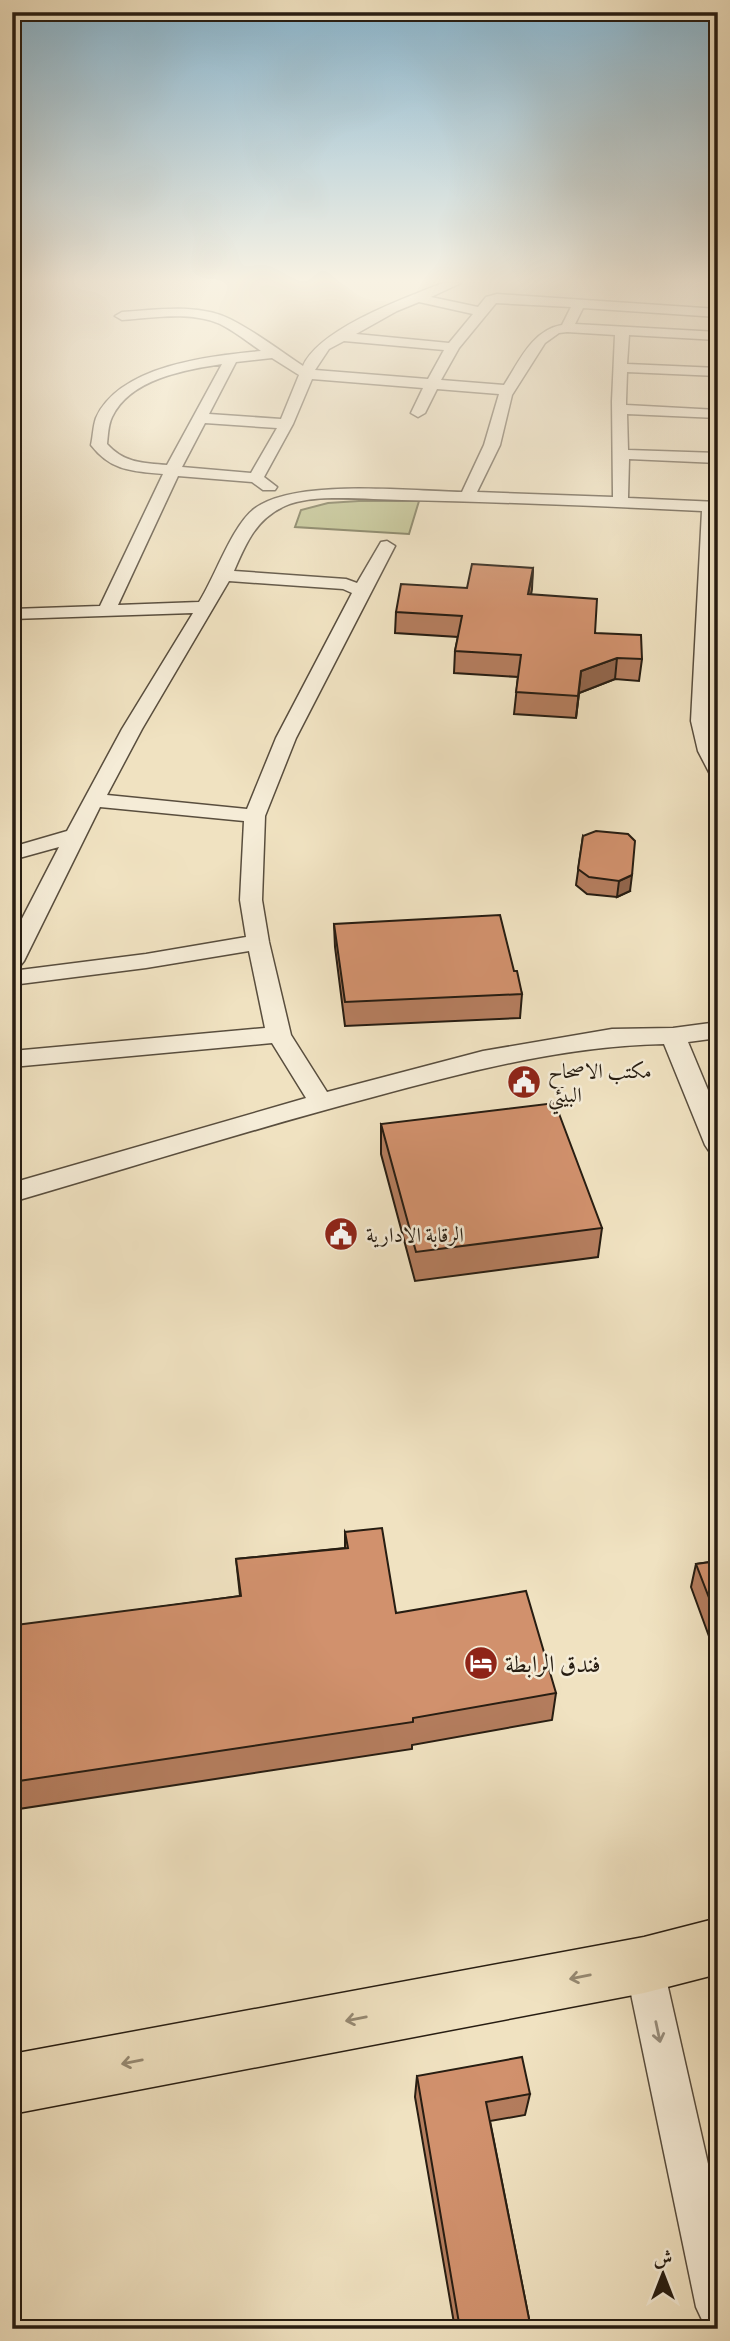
<svg xmlns="http://www.w3.org/2000/svg" width="730" height="2341" font-family="'Gentium Book Plus',Amiri,serif">
	<rect width="100%" height="100%" fill="#f0e2c1"/>
	<filter id="stains"><feTurbulence type="fractalNoise" baseFrequency=".00286" numOctaves="4"/><feColorMatrix values="0 0 0 0 .2 0 0 0 0 .09 0 0 0 0 .02 0 0 0 .5 -.17"/></filter>
	<radialGradient id="worn" r=".72"><stop offset=".6" stop-color="#630" stop-opacity="0"/><stop offset="1" stop-color="#630" stop-opacity=".3"/></radialGradient>
	<path fill="#bec28f" stroke="#727050" stroke-width="2" d="M359,501H419L409,534L295,527L301,510L328,503Z"/>
	<g fill="none" stroke-linecap="round" stroke-linejoin="round">
		<g stroke="#594e3e" stroke-width="3">
			<g id="minor">
				<path d="M443,283H461L431,297L478,307L486,297L497,294L718,309V317L583,308L575,324L718,332V340L629,335L627,364L718,368V376L627,372L626,401V405L718,410V418L627,414L628,450L718,453V463L629,459L628,498L718,502L711,721L718,750V778L711,776L698,751L691,721L702,511C602,506 502,502 402,500C371,500 313,493 285,506C256,519 246,543 234,571L346,579L357,583L381,542L387,541L395,546L296,738L265,816L262,900L269,942L291,1035L327,1092L483,1051L612,1029L673,1028L718,1022V1038L688,1042L718,1114V1154L709,1151L705,1145L664,1044C565,1046 469,1071 373,1097C252,1129 132,1167 12,1202V1183L306,1098L272,1043L12,1067V1051L265,1028L249,951L146,968L12,985V971L146,954L246,937L240,900L244,821L100,807L24,961L20,966L12,968V938L59,847L12,860V847L67,831L122,729L193,613L12,619V609L100,606L163,474C132,471 111,471 91,445C93,437 93,426 96,418C120,365 210,356 261,351C248,342 234,331 220,324C191,311 152,318 122,320L115,316L122,312C156,310 198,303 230,319C256,332 279,350 303,366C320,328 405,298 443,283ZM419,302L473,314L449,343L356,334L397,311ZM496,303L571,307L562,325C532,330 519,362 504,385L441,380L459,348ZM567,332L615,335L612,401L613,497L477,492L500,445L512,395L545,343L559,333ZM344,341L444,350L428,379L315,370L329,349ZM272,358L299,375L281,419L209,414L236,362ZM222,364L167,465C143,463 124,463 107,444C108,436 108,425 112,417C130,379 184,370 222,364ZM312,379L423,388L411,413L418,417L425,413L437,389L499,394L484,445L462,492C410,491 294,478 254,509C232,526 215,577 199,602L118,605L178,476L252,482L263,490H275L277,487L264,477L293,424ZM205,423L277,428L251,473L182,467ZM229,581L343,589L352,593L276,738L247,809L107,795L142,729Z"/>
				<path d="M644,1946L658,1951L663,1965L718,2208V2329L703,2322L696,2307L625,1965L630,1951Z"/>
			</g>
		</g>
		<g stroke="#271d12" stroke-width="3">
			<path id="primary" d="M718,1918V1974L644,1993L12,2114V2054L644,1937Z"/>
		</g>
		<use href="#minor" fill="#f5ecd7" fill-rule="evenodd"/>
		<use href="#primary" fill="#f0e2c1" fill-rule="evenodd"/>
	</g>
	<g fill="#b47d5e" stroke="#271d12" stroke-width="2">
		<path d="M12,542L16,574L12,575Z"/>
		<path d="M533,568L531,594L595,633L642,659L639,681L615,679L579,693L576,718L514,714L518,677L454,673L455,651L458,637L395,633L396,612L467,588Z"/>
		<path d="M583,836L630,891L617,897L587,894L576,885Z"/>
		<path d="M334,924L514,971L522,994L520,1018L345,1026L335,947Z"/>
		<path d="M381,1124L602,1228L598,1257L415,1281L381,1154Z"/>
		<path d="M345,1532L396,1613L556,1693L552,1720L412,1745V1749L12,1810V1627L240,1596L236,1559L345,1548Z"/>
		<path d="M718,1561V1661L691,1587L696,1564Z"/>
		<path d="M417,2076L530,2094L525,2115L490,2121L531,2329H455L415,2097Z"/>
	</g>
	<g fill="#92664c" stroke="#271d12" stroke-width="2">
		<path d="M12,542L13,549L16,574L12,553Z"/>
		<path d="M533,568L532,589L527,615L528,594Z"/>
		<path d="M617,658L615,679L579,693L576,718L581,671Z"/>
		<path d="M632,875L630,891L617,897L619,881Z"/>
	</g>
	<g fill="#d1916d" stroke="#271d12" stroke-width="2">
		<path d="M472,564L533,568L528,594L597,599L595,633L641,635L642,659L617,658L581,671L578,696L516,692L521,655L455,651L462,616L396,612L401,584L467,588Z"/>
		<path d="M596,831L628,834L635,841L632,875L619,881L589,877L578,869L583,836Z"/>
		<path d="M500,915L514,971H517L522,994L345,1002L334,924Z"/>
		<path d="M555,1103L602,1228L416,1252L381,1124Z"/>
		<path d="M382,1528L396,1613L526,1591L556,1693L413,1718V1722L12,1782V1627L16,1625L241,1596L236,1559L348,1548L345,1532Z"/>
		<path d="M718,1561V1621L696,1564Z"/>
		<path d="M522,2057L530,2094L486,2102L531,2329H460L417,2076Z"/>
	</g>
	<defs><path id="oneway-shaft" d="M-6 0H5M1.5-3L5.5 0L1.5 3" fill="none" stroke-width="1.6" stroke-linecap="round" stroke-linejoin="round" transform="scale(1.75)"/></defs>
	<g stroke="#968972">
		<use href="#oneway-shaft" transform="translate(580 1977) rotate(169)"/>
		<use href="#oneway-shaft" transform="translate(356 2019) rotate(169)"/>
		<use href="#oneway-shaft" transform="translate(132 2062) rotate(169)"/>
	</g>
	<use stroke="#988f7e" href="#oneway-shaft" transform="translate(658 2032) rotate(78)"/>
	<linearGradient id="sky" x2="0" y2="1"><stop stop-color="#89b8d3"/><stop offset="0.46" stop-color="#f8f2e3"/><stop offset="1" stop-color="#f8f2e3" stop-opacity="0"/></linearGradient>
	<rect width="730" height="611" fill="url(#sky)"/>
	<defs>
		<g id="civic-disc" transform="scale(1.75)"><circle r="9.5" fill="#8f2418" stroke="#f5ecd7"/><path d="M-.6-6.5H3V-4.5H.6V-3L4-1V1h2V6H-6V1h2V-1L-.6-3ZM-1.2 2.5V6h2.4V2.5Z" fill="#fff"/></g>
		<g id="hotel-disc" transform="scale(1.75)"><circle r="9.5" fill="#8f2418" stroke="#f5ecd7"/><path d="M-6-4.5h1.5V1H6V5H4.5V3h-9V5H-6ZM-4 0a1.8 1.8 0 1 1 3.6 0ZM.5 0V-2.5h3Q6-2.5 6 0Z" fill="#fff"/></g>
	</defs>
	<g fill-rule="evenodd">
		<use href="#civic-disc" x="524" y="1082"/>
		<use href="#civic-disc" x="341" y="1234"/>
		<use href="#hotel-disc" x="481" y="1663"/>
	</g>
	<g text-anchor="middle" dominant-baseline="central" stroke-width="5" stroke-linejoin="round" paint-order="stroke">
		<g font-size="21" fill="#271d12" stroke="#f5ecd7" text-anchor="start">
			<text x="548" y="1070">مكتب الاصحاح<tspan x="548" dy="24">البيئي</tspan></text>
			<text x="366" y="1234">الرقابة الادارية</text>
		</g>
		<g font-size="24" fill="#271d12" stroke="#f5ecd7" text-anchor="start">
			<text x="505" y="1663">فندق الرابطة</text>
		</g>
	</g>
	<rect width="730" height="2341" fill="none" stroke="#f0e2c1" stroke-width="42"/>
	<rect x="14" y="14" width="702" height="2313" fill="none" stroke="#271d12" stroke-width="3.5"/>
	<rect x="21" y="21" width="688" height="2299" fill="none" stroke="#271d12" stroke-width="2"/>
	<g transform="translate(663 2274)" stroke="#f5ecd7" stroke-width="5" paint-order="stroke">
	<path d="M0-5L12 26L0 18L-12 26Z" fill="#271d12"/>
	<text y="-10" font-size="19" font-weight="bold" text-anchor="middle" fill="#271d12">ش</text>
	</g>
	<rect width="100%" height="100%" filter="url(#stains)"/>
	<rect width="100%" height="100%" fill="url(#worn)"/>
</svg>
